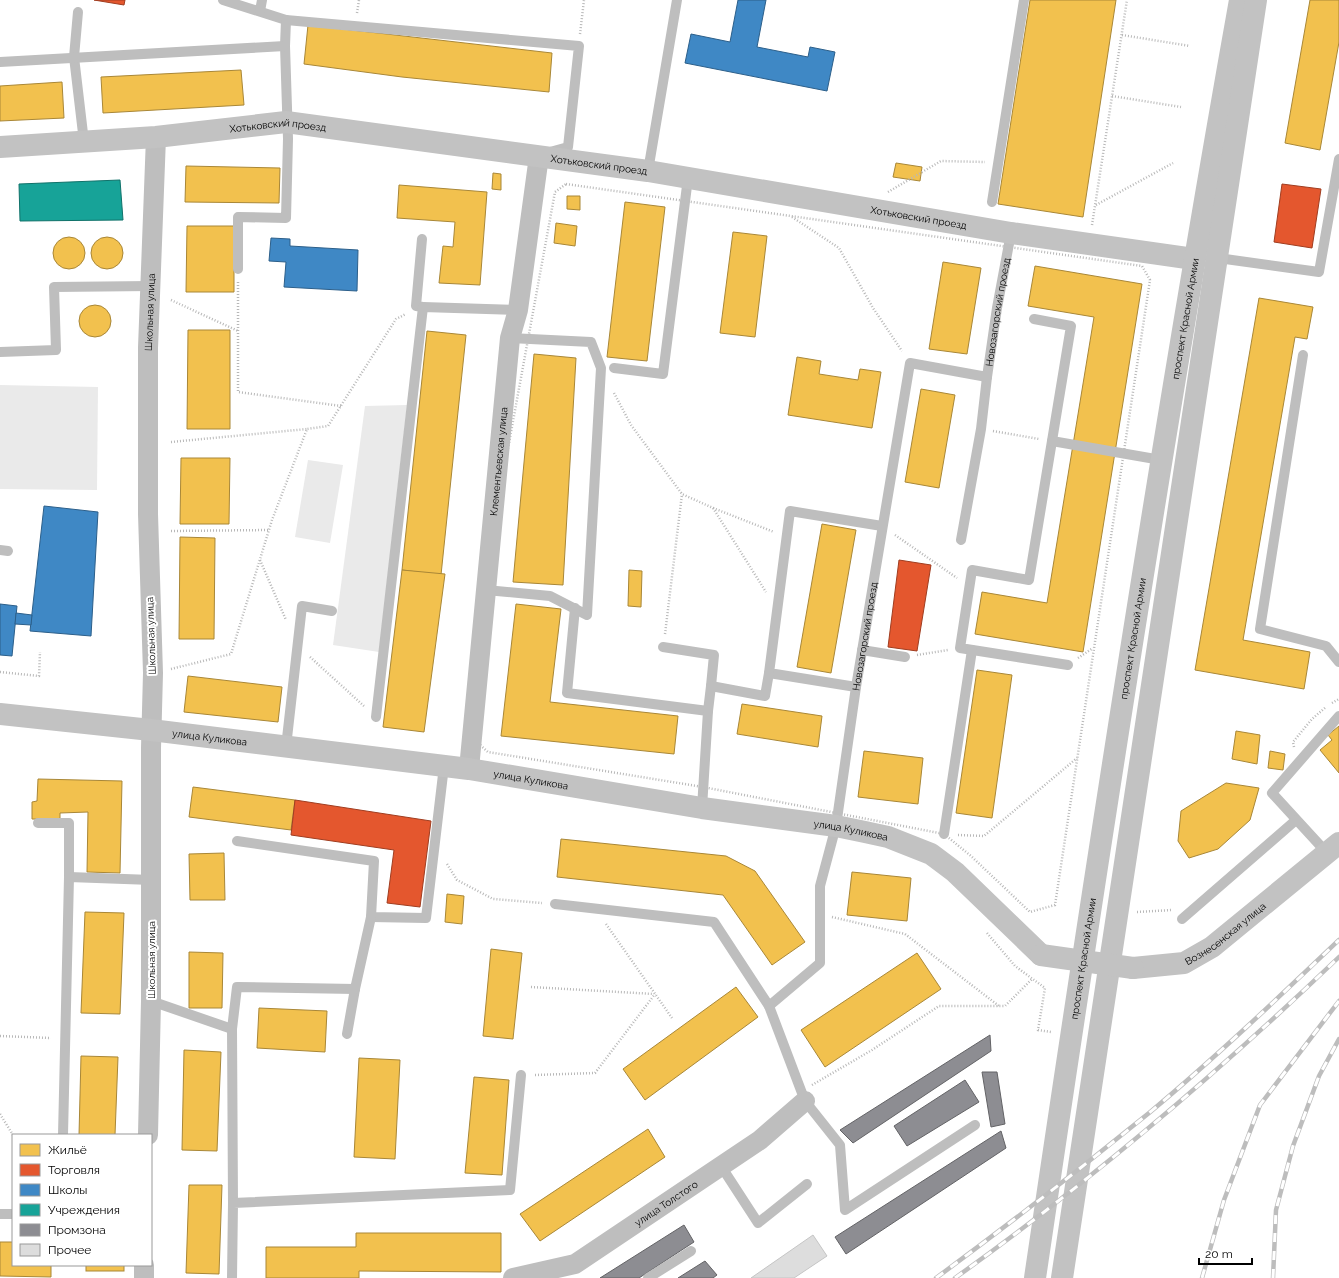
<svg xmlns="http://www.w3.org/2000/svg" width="1339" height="1278" font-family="Raleway,sans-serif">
	<rect width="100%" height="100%" fill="#fff"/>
	<g fill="#eaeaea">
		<path d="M0,385L98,387L97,490L0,489Z"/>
		<path d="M407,405L379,652L333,645L365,406Z"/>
		<path d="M308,460L343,465L330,543L295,537Z"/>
	</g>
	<g fill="#f2c14e" stroke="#a98737">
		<path d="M1030,0H1116L1083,217L998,204Z"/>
		<path d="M1310,0H1339V42L1320,150L1285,143Z"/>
		<path d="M308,25L552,53L549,92L402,77L304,64Z"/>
		<path d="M241,70L244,105L103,113L101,77Z"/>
		<path d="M62,82L64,118L0,121V86Z"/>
		<path d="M896,163L922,167L920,181L893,177Z"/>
		<path d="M186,166L280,168L279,203L185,202Z"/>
		<path d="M493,173L501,174V190L492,189Z"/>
		<path d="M399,185L487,192L480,285L439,283L443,246L453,247L455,222L397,218Z"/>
		<path d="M567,196H580V210L567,209Z"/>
		<path d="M625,202L665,207L647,361L607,357Z"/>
		<path d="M556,223L577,226L575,246L554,243Z"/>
		<path d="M187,226H234V292H186Z"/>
		<path d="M733,232L767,236L755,337L720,333Z"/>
		<circle cx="107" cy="253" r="16"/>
		<circle cx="69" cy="253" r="16"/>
		<path d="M943,262L981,268L967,354L929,349Z"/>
		<path d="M1035,266L1142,284L1083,652L975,634L982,592L1047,603L1094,317L1028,306Z"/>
		<path d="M1259,298L1313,307L1307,339L1295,337L1243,640L1310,652L1304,689L1195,670Z"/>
		<circle cx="95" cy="321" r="16"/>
		<path d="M188,330H230V429H187Z"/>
		<path d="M427,331L466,335L441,575L402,570Z"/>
		<path d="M534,354L576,358L563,585L513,582Z"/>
		<path d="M797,357L821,361L819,374L858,380L860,369L881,372L872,428L788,415Z"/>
		<path d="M921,389L955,395L939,488L905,482Z"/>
		<path d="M181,458H230L229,524H180Z"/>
		<path d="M822,524L856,530L831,673L797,667Z"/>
		<path d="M180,537L215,538L214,639H179Z"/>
		<path d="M402,570L445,574L424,732L383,727Z"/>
		<path d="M629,570L642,571L641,607L628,606Z"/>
		<path d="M516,604L561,609L550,702L678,716L674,754L501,736Z"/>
		<path d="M977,670L1012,675L992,818L956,813Z"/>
		<path d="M188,676L282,687L278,722L184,712Z"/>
		<path d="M742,704L822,716L818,747L737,734Z"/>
		<path d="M1339,726V773L1320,750L1332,740L1328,735Z"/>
		<path d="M1236,731L1260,735L1257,764L1232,759Z"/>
		<path d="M864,751L923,758L918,804L858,797Z"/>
		<path d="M1270,751L1285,754L1283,770L1268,768Z"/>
		<path d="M38,779L122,781L120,873L87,872L88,812L60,813V820L32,819V802L37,801Z"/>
		<path d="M1226,783L1259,788L1250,820L1218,849L1189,858L1178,841L1181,811Z"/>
		<path d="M193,787L295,800L291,830L189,817Z"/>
		<path d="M561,839L726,856L755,871L805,942L772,965L723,895L557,877Z"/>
		<path d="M224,853L225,900H190L189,854Z"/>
		<path d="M852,872L911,878L907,921L847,915Z"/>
		<path d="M447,894L464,896L462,924L445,922Z"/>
		<path d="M85,912L124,913L120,1014L81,1013Z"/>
		<path d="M491,949L522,953L513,1039L483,1036Z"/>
		<path d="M189,952L223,953L222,1008H189Z"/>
		<path d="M917,953L941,989L825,1067L801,1030Z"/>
		<path d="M736,987L758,1017L645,1100L623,1069Z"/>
		<path d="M259,1008L327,1011L325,1052L257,1048Z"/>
		<path d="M184,1050L221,1052L217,1151L182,1150Z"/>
		<path d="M81,1056L118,1057L115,1135H79Z"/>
		<path d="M359,1058L400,1060L395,1159L354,1157Z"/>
		<path d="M474,1077L509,1080L502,1175L465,1173Z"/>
		<path d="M648,1129L665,1157L540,1241L520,1214Z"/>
		<path d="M189,1185H222L219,1274L186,1273Z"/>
		<path d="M356,1233H501V1272L359,1271V1278H266V1247H356Z"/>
		<path d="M0,1242H13V1265H51V1277L0,1276Z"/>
		<rect x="86" y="1265" width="38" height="6"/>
	</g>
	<g fill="#e4572e" stroke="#a03d20">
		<path d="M94,0H125L124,5Z"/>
		<path d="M1282,184L1321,189L1312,248L1274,242Z"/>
		<path d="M899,560L931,565L917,651L888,647Z"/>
		<path d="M295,800L431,821L420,907L387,903L394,850L291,835Z"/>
	</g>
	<g fill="#3f88c5" stroke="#2c5f8a">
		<path d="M738,0H766L757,47L808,57L810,47L835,52L827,91L685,63L691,34L730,42Z"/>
		<path d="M271,238L290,239V246L358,250L357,291L284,287L286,262L269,261Z"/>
		<path d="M44,506L98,512L91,636L30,631Z"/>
		<path d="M0,604L17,606L12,656L0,655Z"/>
		<path d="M16,613L32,615L31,625L15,624Z"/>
	</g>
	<path fill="#17a398" stroke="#10726a" d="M120,180L123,220L20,221L19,184Z"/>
	<g fill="#8d8d92" stroke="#636366">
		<path d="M990,1035L991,1051L853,1143L840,1130Z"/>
		<path d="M982,1072H997L1005,1124L991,1127Z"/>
		<path d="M965,1080L979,1102L907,1146L894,1126Z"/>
		<path d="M1001,1131L1006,1148L846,1254L835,1237Z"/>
		<path d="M684,1225L694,1242L639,1278H600Z"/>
		<path d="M705,1261L717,1275L713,1278H678Z"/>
	</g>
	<path fill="#ddd" stroke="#c5c5c5" d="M813,1235L827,1256L794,1278H751Z"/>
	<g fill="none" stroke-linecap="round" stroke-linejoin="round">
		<g stroke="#b8b8b8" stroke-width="2.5" stroke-dasharray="1 2" stroke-linecap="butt">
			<path d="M357,13L359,0"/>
			<path d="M580,34L584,0"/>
			<path d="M1122,35L1190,46"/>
			<path d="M1112,96L1181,107"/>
			<path d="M566,184L1142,266L1150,280L1055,905L1030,912L971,856L944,834L703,787L488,752L478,743L505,465L555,192Z"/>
			<path d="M888,192L941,161L985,162"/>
			<path d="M1096,205L1173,163"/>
			<path d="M792,217L839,248L873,308L902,351"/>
			<path d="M1092,225L1127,0"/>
			<path d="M238,282V392L341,406"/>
			<path d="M171,300L238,331"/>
			<path d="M614,393L631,425L682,494L713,508L766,592"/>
			<path d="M993,431L1039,439"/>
			<path d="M171,442L307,429"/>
			<path d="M713,508L774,532"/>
			<path d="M171,531L269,530"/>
			<path d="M895,535L957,578"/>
			<path d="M260,560L286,620"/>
			<path d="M665,634L682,494"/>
			<path d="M917,655L948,650"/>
			<path d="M310,657L364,706"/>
			<path d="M1078,658L1093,648"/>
			<path d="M171,669L231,654L272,520L307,429L328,426L396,319L406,314"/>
			<path d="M0,672L39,676L40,652"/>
			<path d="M1332,703L1339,699"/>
			<path d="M1294,747L1293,742L1312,719L1326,707"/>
			<path d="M958,835L984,836L1077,758"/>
			<path d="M447,864L457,880L493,899L542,903"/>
			<path d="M1137,912L1172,910"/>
			<path d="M832,917L905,934L999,1006"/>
			<path d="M606,924L672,1018"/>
			<path d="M987,933L1015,966L1045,988L1038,1030L1051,1032"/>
			<path d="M531,987L654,994"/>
			<path d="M0,1036L51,1038"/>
			<path d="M535,1075L595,1073L655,994"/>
			<path d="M812,1085L872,1050L939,1006H1005L1032,979"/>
			<path d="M0,1114L13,1135"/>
		</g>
		<g stroke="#bebebe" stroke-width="10">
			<path d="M223,0L286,20L285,46L288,139L286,218L238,217V269"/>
			<path d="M260,11L262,0"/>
			<path d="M78,12L74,57L84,142"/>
			<path d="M286,20L579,46L568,147L550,152"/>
			<path d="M0,62L285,46"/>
			<path d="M648,171L677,0"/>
			<path d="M992,202L1024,0"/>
			<path d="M422,239L416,306L423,307"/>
			<path d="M1218,258L1319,272L1339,159"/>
			<path d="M1034,319L1071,326L1029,580L972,570L960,648L1068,665"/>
			<path d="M0,352L56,350L54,287L151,286"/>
			<path d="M1303,355L1260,629L1326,646L1339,662"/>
			<path d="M614,368L663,374L688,178"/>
			<path d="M1052,441L1161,460"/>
			<path d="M961,540L981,429L987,377"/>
			<path d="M0,550L8,551"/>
			<path d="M486,590L550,596L587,615L601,368L591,342L510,338"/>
			<path d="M575,608L567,693L708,711L702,808"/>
			<path d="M663,647L714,655L711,686"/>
			<path d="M862,650L905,657"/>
			<path d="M856,687L769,673L790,511L882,526"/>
			<path d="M708,711L711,686L765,696L769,673"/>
			<path d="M376,717L423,307L518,310"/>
			<path d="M286,747L302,606L332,611"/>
			<path d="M38,823H69V877"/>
			<path d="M944,834L972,650"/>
			<path d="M237,841L374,861L371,917L426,918L444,766"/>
			<path d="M1327,853L1272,793L1339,716"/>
			<path d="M555,904L714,922L769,1006"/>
			<path d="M1182,919L1296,820"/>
			<path d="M151,1001L232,1029"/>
			<path d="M347,1034L355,989"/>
			<path id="s1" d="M975,1125L845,1210L840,1145L805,1101L769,1006L820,963V886L836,826L856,687L910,363L987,377L997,308L1011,233"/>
			<path d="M63,1135L69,877L152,880"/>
			<path d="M721,1166L758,1223L807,1184"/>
			<path d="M233,1203L232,1029L237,987L355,989L371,917"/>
			<path d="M0,1214H13"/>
			<path d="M232,1278L233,1203L510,1190L521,1075"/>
			<path d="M648,1278L691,1251"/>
		</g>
		<g stroke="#bebebe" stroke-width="20">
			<path id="s2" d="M469,769L510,338L518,310L539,156"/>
			<path id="s3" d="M148,1135L151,1001V748L153,673L148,514V348L156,137"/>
			<path d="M144,1278V1265"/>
			<path id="s4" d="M513,1278L575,1264L760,1140L805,1101"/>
		</g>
		<g stroke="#c2c2c2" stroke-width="22">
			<path id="s5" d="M0,147L156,137L286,122L648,171L1011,233L1194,259"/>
			<path id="s6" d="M0,714L151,730L469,769L702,808L836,826L865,832L888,837L931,854L955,872L1041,955"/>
			<path id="s7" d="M1133,968L1184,963L1212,947L1339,843"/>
			<path id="s8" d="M1035,1278C1098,851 1164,425 1240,0"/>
			<path d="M1062,1278L1256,0"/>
		</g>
		<g stroke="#bdbdbd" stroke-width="4.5">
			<g id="rail">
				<path d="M936,1278C1008,1225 1079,1170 1149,1113C1215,1058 1277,999 1339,940"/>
				<path d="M955,1278C1091,1181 1218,1073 1339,957"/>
				<path d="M1202,1278L1224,1200L1260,1105L1339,1001"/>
				<path d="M1273,1278L1276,1210L1293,1146L1319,1076L1339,1039"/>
			</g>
		</g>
		<use href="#rail" stroke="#fff" stroke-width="3" stroke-dasharray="9" stroke-linecap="butt"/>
		<path stroke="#c2c2c2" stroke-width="22" d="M1041,955L1133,968"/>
	</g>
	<g text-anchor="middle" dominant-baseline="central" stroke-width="4" stroke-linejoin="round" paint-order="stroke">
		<g font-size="10" fill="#000" stroke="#fff">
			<text stroke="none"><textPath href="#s5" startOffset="279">Хотьковский проезд</textPath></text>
			<text stroke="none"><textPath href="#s5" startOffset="603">Хотьковский проезд</textPath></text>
			<text stroke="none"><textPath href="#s5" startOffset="927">Хотьковский проезд</textPath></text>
			<text stroke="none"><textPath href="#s3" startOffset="823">Школьная улица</textPath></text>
			<text stroke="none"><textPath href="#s1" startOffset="1197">Новозагорский проезд</textPath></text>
			<text stroke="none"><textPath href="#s8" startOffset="971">проспект Красной Армии</textPath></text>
			<text stroke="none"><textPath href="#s2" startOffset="309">Клементьевская улица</textPath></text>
			<text transform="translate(151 636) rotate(-92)">Школьная улица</text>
			<text stroke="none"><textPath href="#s1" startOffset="776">Новозагорский проезд</textPath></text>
			<text stroke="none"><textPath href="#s8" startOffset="647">проспект Красной Армии</textPath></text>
			<text stroke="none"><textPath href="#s6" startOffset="211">улица Куликова</textPath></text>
			<text stroke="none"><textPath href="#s6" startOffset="535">улица Куликова</textPath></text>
			<text stroke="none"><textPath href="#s6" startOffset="859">улица Куликова</textPath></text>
			<text stroke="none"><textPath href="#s7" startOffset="102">Вознесенская улица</textPath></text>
			<text stroke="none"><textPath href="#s8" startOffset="323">проспект Красной Армии</textPath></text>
			<text transform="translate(151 960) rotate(-90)">Школьная улица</text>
			<text stroke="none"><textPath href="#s4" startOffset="173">улица Толстого</textPath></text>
		</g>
	</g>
	<rect x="12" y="1134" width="140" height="132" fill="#ffffff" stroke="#999999"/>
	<rect x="20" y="1144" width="20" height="12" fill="#f2c14e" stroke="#999999"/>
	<text x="48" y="1154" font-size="12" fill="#000000">Жильё</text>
	<rect x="20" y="1164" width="20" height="12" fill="#e4572e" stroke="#999999"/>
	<text x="48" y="1174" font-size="12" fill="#000000">Торговля</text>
	<rect x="20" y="1184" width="20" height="12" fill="#3f88c5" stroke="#999999"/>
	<text x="48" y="1194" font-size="12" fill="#000000">Школы</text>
	<rect x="20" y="1204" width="20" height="12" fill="#17a398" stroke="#999999"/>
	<text x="48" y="1214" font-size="12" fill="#000000">Учреждения</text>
	<rect x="20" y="1224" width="20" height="12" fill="#8d8d92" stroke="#999999"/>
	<text x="48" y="1234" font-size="12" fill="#000000">Промзона</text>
	<rect x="20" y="1244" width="20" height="12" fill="#dddddd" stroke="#999999"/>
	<text x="48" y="1254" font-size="12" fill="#000000">Прочее</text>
	<path d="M1199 1258v6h53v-6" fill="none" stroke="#000000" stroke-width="2"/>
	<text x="1205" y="1258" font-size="12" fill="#000000" stroke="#ffffff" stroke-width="3" paint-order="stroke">20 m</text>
</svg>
